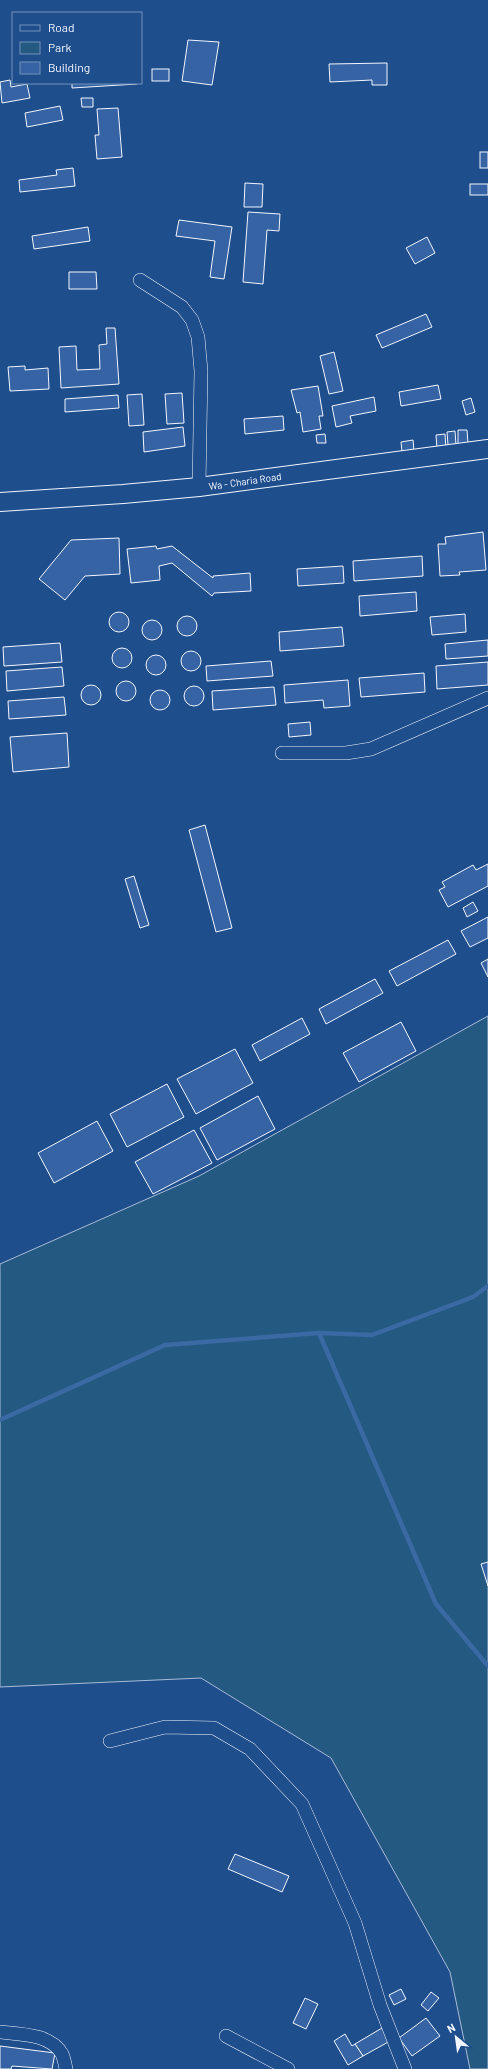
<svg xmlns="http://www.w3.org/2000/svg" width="488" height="2069" font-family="Barlow,sans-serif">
	<rect width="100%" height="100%" fill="#1f4e8c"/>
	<path fill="#245a82" stroke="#a8bbd7" d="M488,1016V2069H470L450,1972L331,1758L201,1678L0,1687V1264L199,1176Z"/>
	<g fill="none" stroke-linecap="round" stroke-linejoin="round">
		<g stroke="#3b69a3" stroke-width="4.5">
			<path d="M319,1333L436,1604L488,1666"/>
			<path d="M0,1420L165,1345L319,1333L372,1335L473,1297L488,1286"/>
		</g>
	</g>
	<g fill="#3563a3" stroke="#f2f6ff">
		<path d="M188,40L219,42L212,85L182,81Z"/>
		<path d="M387,63V85H372V80L330,82L329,64Z"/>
		<rect x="152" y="69" width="17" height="12"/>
		<path d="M10,80L11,87L27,84L30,98L2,103L0,82Z"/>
		<path d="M72,83H137V84L72,88Z"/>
		<path d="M81,98H93V107H82Z"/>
		<path d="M60,106L63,120L27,127L25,113Z"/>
		<path d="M118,108L122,157L97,159L95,135H99L97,109Z"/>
		<rect x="480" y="152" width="8" height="16"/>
		<path d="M73,168L75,186L20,192L19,180L57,175L56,170Z"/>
		<path d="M245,183L263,184L262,207H244Z"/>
		<rect x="470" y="184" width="18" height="11"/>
		<path d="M248,212L280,214L279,231L267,230L263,284L243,282Z"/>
		<path d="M179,220L232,227L224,279L210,277L215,241L176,236Z"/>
		<path d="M88,227L90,241L34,249L32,236Z"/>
		<path d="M427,237L435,253L415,264L406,248Z"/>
		<path d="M69,272H96L97,289H69Z"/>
		<path d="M426,314L432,327L382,348L376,335Z"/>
		<path d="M106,328H115L119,384L61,388L59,347L76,346L77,370L100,369L99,345L107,344Z"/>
		<path d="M334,352L343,391L329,394L320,356Z"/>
		<path d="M25,366V370L48,368L49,389L10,391L8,367Z"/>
		<path d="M438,385L441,399L401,406L399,392Z"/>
		<path d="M318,386L323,416H319L321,429L303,432L300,412L297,413L291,390Z"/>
		<path d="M182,393L184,423L167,424L165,394Z"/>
		<path d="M142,394L144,425L129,426L127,395Z"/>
		<path d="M118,395L119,408L65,412V399Z"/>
		<path d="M374,397L376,411L350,416L352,423L336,427L332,406Z"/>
		<path d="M471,398L475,412L466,415L462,401Z"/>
		<path d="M283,416L284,430L245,434L244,419Z"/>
		<path d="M183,427L185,446L144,452L143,432Z"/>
		<path d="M458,430H467L468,443L458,444Z"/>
		<path d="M455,431L456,445H448L447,432Z"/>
		<path d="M325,434L326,443H317L316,435Z"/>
		<path d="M445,434L446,449H437L436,435Z"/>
		<path d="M413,440L414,451L402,452L401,442Z"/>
		<path d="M483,532L486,570L459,572L460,575L440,576L438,544H446L445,537Z"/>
		<path d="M119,538L120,574L85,576L65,600L39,579L71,540Z"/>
		<path d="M156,546L157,549L172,546L213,578V576L250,573L251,591L214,593L212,596L172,563L159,566L160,580L131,583L127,549Z"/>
		<path d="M422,556L423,576L354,581L353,561Z"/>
		<path d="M343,566L344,583L298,586L297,569Z"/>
		<path d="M416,592L417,611L360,616L359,596Z"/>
		<circle cx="119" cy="622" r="10"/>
		<path d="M465,614L466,632L432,635L430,617Z"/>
		<circle cx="187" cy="626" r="10"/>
		<circle cx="152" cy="630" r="10"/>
		<path d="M342,627L344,646L280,651L279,632Z"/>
		<path d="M488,640V656L446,659L445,644Z"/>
		<path d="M60,643L62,662L4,666L3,647Z"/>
		<circle cx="122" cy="658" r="10"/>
		<circle cx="191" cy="661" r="10"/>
		<circle cx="156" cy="665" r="10"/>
		<path d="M271,661L273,676L207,681L206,666Z"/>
		<path d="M488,662V685L437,689L436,666Z"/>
		<path d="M62,667L64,686L7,691L6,671Z"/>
		<path d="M424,673L425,692L361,697L359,678Z"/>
		<path d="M348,680L350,706L324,708L323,700L285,703L284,685Z"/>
		<circle cx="126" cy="691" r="10"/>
		<circle cx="91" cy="695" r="10"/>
		<circle cx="194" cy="696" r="10"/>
		<path d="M274,687L276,705L213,710L212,691Z"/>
		<circle cx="160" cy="700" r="10"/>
		<path d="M64,697L66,715L9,719L8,701Z"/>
		<path d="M310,722L311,735L289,737L288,724Z"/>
		<path d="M67,733L69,767L13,772L10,737Z"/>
		<path d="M205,825L232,928L216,932L189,830Z"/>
		<path d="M488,864V886L448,907L439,890L445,887L442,882L473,865L476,870Z"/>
		<path d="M134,876L149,925L140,928L125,879Z"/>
		<path d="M473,902L478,911L467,917L463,908Z"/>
		<path d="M488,917V938L470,947L461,931Z"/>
		<path d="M448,940L456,954L397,986L389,971Z"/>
		<path d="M488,959V977L481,963Z"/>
		<path d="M375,979L383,993L326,1024L319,1009Z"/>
		<path d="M302,1018L310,1034L260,1061L252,1045Z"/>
		<path d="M401,1022L416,1051L359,1082L343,1053Z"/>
		<path d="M235,1049L253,1083L196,1114L177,1079Z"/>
		<path d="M167,1084L184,1117L127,1147L110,1114Z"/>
		<path d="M258,1096L275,1129L217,1160L200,1128Z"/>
		<path d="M97,1121L113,1151L54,1183L38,1153Z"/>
		<path d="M194,1130L212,1163L153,1194L135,1162Z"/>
		<path d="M488,1562V1586L481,1564Z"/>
		<path d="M235,1854L289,1876L282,1892L228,1869Z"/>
		<path d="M401,1989L406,1999L394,2005L389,1995Z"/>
		<path d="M431,1992L439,1998L428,2011L421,2005Z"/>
		<path d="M305,1998L318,2004L306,2029L293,2023Z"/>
		<path d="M426,2018L440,2036L412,2056L399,2038Z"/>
		<path d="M382,2028L390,2041L363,2056L355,2044Z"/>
		<path d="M345,2034L352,2046L355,2044L363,2056L348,2065L334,2041Z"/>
		<path d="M0,2046L55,2053L52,2069L12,2066L11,2069H0Z"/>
	</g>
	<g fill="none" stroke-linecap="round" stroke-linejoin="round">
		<g stroke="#f2f6ff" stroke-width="14">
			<g id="street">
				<path d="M140,280L182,307L192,320L198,337L201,371L199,487"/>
				<path d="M282,753H346L371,749L488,698"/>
				<path d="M110,1741L165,1727L214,1728L250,1749L302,1804L355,1923L380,2005L405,2069"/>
				<path d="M0,2032C20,2034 51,2034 62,2054C64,2058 65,2064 66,2069"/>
				<path d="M226,2036L288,2069"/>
			</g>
		</g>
		<g stroke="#f2f6ff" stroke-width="20">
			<path id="secondary" d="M0,502L123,494L199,487L488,449"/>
		</g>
		<use href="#street" stroke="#1f4e8c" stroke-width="13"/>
		<use href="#secondary" stroke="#1f4e8c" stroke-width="18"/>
	</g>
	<g text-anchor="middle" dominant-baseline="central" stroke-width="3" stroke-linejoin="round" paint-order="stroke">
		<g font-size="10" fill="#f2f6ff" stroke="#1f4e8c">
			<text transform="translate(245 481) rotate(-8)">Wa - Charia Road</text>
		</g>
	</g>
	<rect x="12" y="12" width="130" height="72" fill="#1f4e8c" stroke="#7391ba"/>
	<rect x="20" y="25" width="20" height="6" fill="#1f4e8c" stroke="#7391ba"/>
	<text x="48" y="32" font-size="12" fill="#f2f6ff">Road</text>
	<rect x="20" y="42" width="20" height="12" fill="#245a82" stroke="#7391ba"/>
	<text x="48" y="52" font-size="12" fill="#f2f6ff">Park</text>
	<rect x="20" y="62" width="20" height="12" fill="#3563a3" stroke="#7391ba"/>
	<text x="48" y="72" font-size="12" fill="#f2f6ff">Building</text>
	<g transform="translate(456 2037) rotate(331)" stroke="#1f4e8c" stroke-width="3" paint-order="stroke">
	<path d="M0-3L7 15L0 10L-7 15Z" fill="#f2f6ff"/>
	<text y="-6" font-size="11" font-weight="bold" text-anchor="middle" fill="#f2f6ff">N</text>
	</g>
</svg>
